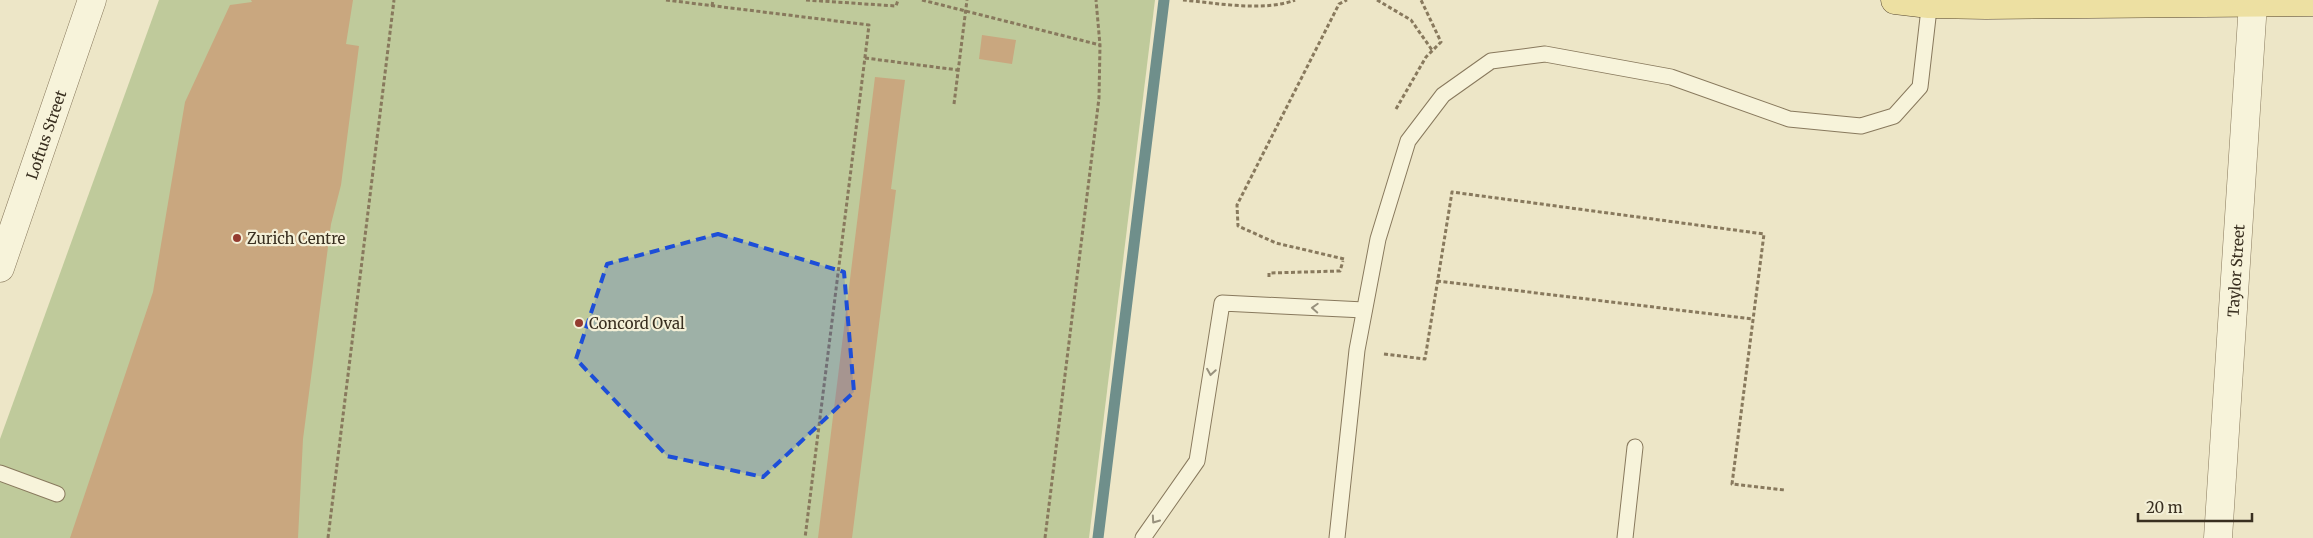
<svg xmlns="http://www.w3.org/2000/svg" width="2313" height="538" font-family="Merriweather,serif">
	<rect width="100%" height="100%" fill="#ede6c7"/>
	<path fill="#bfca9b" d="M159,0H1155L1089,538H0V439Z"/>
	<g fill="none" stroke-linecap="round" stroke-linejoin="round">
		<path stroke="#6f8f8b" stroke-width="11" d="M1098,538L1164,0"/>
	</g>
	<g fill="#c9a77f">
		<path d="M251,0H353L346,44L359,46L341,185L331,224L303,439L298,538H70L153,292L185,102L230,5L252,2Z"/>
		<path d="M982,35L1016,40L1012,64L979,59Z"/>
		<path d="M875,77L905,80L891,189L896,190L852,538H818Z"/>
	</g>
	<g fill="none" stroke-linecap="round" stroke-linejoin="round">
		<g stroke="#88795d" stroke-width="17">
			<g id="lane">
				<path d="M0,473L57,494"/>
				<path d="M1143,538L1197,461L1222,303L1364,310"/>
				<path d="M1337,538L1357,350L1378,239L1408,141L1443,95L1491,61L1545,54L1671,77L1789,119L1861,126L1894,116L1920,87L1930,0"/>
				<path d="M1625,538L1635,447"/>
			</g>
		</g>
		<g stroke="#88795d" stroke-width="29">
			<g id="street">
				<path id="s1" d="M0,268L92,0"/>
				<path id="s2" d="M2218,538L2253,3"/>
			</g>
		</g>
		<g stroke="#564731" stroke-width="29">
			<path id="primary" d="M1895,0L1929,4L1986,5L2313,2"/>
		</g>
		<g stroke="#88795d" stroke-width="3" stroke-dasharray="4 2.5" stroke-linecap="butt">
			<path d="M666,0L869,25L805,538"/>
			<path d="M806,0L896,6L898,0"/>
			<path d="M922,0L1100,45"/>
			<path d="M1183,0C1215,3 1265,12 1295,0"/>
			<path d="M1377,0L1411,20L1432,50"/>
			<path d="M712,6L713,0"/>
			<path d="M865,58L958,70"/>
			<path d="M954,104L967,0"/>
			<path d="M1396,109L1426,57L1441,42L1421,0"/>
			<path d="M1344,259L1276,243L1238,226L1237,205L1339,4L1347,0"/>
			<path d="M1269,277V273L1340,271L1343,261"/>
			<path d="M1437,281L1753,319"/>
			<path d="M1384,354L1425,359L1452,192L1764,234L1732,484L1785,490"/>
			<path d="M328,538L394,0"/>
			<path d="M1045,538L1099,98L1100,45L1096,0"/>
		</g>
		<use href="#lane" stroke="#f7f3da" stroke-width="15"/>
		<use href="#street" stroke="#f7f3da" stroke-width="28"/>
		<use href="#primary" stroke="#ede0a2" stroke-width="28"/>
	</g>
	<defs><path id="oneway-chevron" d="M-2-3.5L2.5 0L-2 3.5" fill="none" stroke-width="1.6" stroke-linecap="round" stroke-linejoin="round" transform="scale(1.25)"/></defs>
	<g stroke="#98917d">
		<use href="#oneway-chevron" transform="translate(1315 308) rotate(-177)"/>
		<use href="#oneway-chevron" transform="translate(1211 372) rotate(99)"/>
		<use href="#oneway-chevron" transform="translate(1155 520) rotate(125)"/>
	</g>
	<path fill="#1d4ed8" fill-opacity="0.2" stroke="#1d4ed8" stroke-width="4" stroke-dasharray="10 6" stroke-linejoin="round" d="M718,234L844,272L854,392L763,477L667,456L576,359L607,264Z"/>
	<g fill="#943c30" stroke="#f4f0d7" stroke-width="2">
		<circle cx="237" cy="238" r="5"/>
		<circle cx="579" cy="323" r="5"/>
	</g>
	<g text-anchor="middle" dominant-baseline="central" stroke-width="4.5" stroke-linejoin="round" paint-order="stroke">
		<g font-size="15" fill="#392f20" stroke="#f4f0d7">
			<text stroke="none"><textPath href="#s1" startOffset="141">Loftus Street</textPath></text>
			<text stroke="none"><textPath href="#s2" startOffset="268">Taylor Street</textPath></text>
		</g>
		<g font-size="15" fill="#392f20" stroke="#f4f0d7" text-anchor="start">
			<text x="247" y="238">Zurich Centre</text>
			<text x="589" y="323">Concord Oval</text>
		</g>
	</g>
	<path d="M2138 513v8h114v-8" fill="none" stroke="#392f20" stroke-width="2.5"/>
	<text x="2146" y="513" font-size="15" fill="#392f20" stroke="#f4f0d7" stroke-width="4" paint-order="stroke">20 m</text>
</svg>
